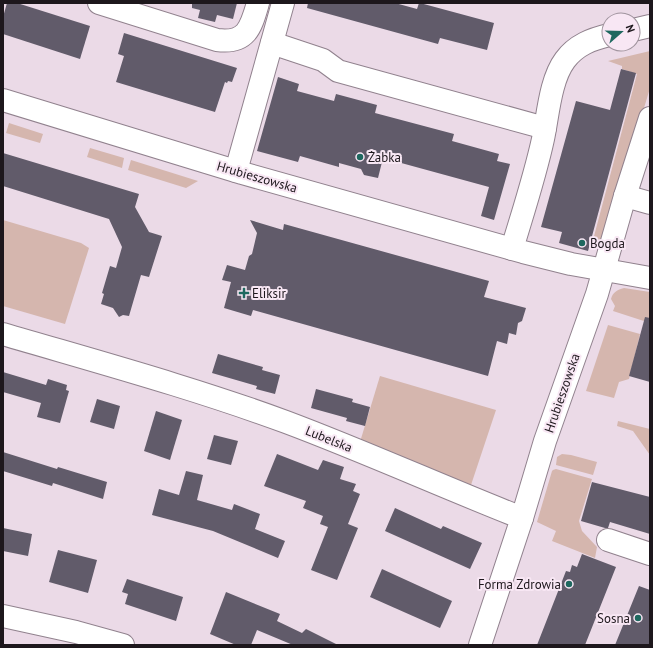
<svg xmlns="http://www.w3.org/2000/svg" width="653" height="648" font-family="'PT Sans',sans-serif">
	<rect width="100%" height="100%" fill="#ebdae7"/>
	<g fill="#d5b6ae">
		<path d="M650,51V88L605,238L601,241L593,240L637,74L622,69V66L608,61Z"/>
		<path d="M9,123L43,134L40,143L6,133Z"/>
		<path d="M90,148L124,158L122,168L87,157Z"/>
		<path d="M131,160L198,181L186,188L128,170Z"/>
		<path d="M3,220L81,243L89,248L65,324L3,306Z"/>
		<path d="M624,288L650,292V323L613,311L615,306L611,299C613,292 617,290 624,288Z"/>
		<path d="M608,325L640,334L629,379L619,382L614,398L586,391Z"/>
		<path d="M380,376L496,410L470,488L360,442Z"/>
		<path d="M618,421L650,429V455L633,431L617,426Z"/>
		<path d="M562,454L571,455L597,462L593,475L556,465L557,457Z"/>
		<path d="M556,469L592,479L579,521L582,531L597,547L595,558L552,541L556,531L537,522L552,471L553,470Z"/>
	</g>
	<g fill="#615b6a">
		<path d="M7,3H17L90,26L80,59L3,34V17Z"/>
		<path d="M192,3H237L233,19L217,15L215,22L198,18L200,10L192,8Z"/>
		<path d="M308,3H395L417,9L419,3H420L494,23L487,50L440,38L438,44L307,8Z"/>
		<path d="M124,33L237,68L232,82L228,81L227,83L225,82L215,112L116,82L124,56L118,54Z"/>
		<path d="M621,69L636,73L588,251L559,243L562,232L541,227L576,101L610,110Z"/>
		<path d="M278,77L299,84L297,91L334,101L336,94L377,105L375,113L454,134L452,141L499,154L497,161L510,164L494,220L481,216L489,187L383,158L378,178L364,175L361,169L339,163V167L300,156L298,162L257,151Z"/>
		<path d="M3,153L139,194L135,207L149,232L162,236L149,277L141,275L129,316L123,315L119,317L113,308L101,304L104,294L102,293L110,266L116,268L122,247L109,219L3,186Z"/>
		<path d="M250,220L283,230L284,224L489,281L484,297L526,308L522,321L518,323L516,335L509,333L507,344L497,341L488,376L253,310L251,316L224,308L231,282L222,280L227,265L245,270L249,256L252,254L257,233Z"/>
		<path d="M645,317L650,318V382L629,376Z"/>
		<path d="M218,354L263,367L262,370L280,375L275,394L256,389L257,386L212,373Z"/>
		<path d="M3,372L46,385L48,379L67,385L66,390L69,391L60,423L37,417L41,403L3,392Z"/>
		<path d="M316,389L353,399L352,402L370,407L365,426L346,421L347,418L311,408Z"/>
		<path d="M97,399L120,406L114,429L90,422Z"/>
		<path d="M156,411L182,420L170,460L144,451Z"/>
		<path d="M214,435L238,441L231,465L207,459Z"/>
		<path d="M3,452L57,469L58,467L107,482L103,499L53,483L52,486L3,471Z"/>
		<path d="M277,454L318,470L323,460L344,467L340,479L356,484L353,491L360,494L348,524L358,528L337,580L311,570L328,527L320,524L323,516L303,508L306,501L264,486Z"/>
		<path d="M186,471L203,475L197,500L232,510L234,504L260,514L255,529L285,541L278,558L213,531L152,515L159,489L179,495Z"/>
		<path d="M592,482L650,497V534L610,522L608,528H605L581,521Z"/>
		<path d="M395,508L441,529L443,526L482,543L470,569L385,531Z"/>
		<path d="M3,528L32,534L28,556L3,551Z"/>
		<path d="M58,550L97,560L88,593L49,582Z"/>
		<path d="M582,554L616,567L585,645H537L566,571L570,572L572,565L577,567Z"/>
		<path d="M382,569L452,601L440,628L370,597Z"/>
		<path d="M127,579L183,597L176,621L125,604L128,594L122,592Z"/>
		<path d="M639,586L650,590V645H615Z"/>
		<path d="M226,592L280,614L277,621L302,633L306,629L338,645H293L257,630L251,645H236L210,634Z"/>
	</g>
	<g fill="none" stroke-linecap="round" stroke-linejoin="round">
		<g stroke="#91828e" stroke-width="24">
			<g id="minor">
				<path d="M99,3L217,40C247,44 251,27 258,3"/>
				<path d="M633,30L650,26"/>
				<path d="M272,43L323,60L338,71L545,128"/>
				<path d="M3,100L242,173L523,252L571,264L650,278"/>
				<path d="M236,171L283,3"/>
				<path d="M625,196L650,203"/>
				<path d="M512,249C523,212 535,176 543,139C548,116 550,80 565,60C576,45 592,39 609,35"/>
				<path d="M3,334C98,362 194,388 286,422C366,452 443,487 522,518L480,645"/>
				<path d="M522,518L545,441L597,294L625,196L650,118"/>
				<path d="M608,540L650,554"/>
				<path d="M3,616L76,632L123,645"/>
			</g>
		</g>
		<use href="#minor" stroke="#fff" stroke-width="22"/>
	</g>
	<g fill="#1e685f" stroke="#f8e7f4" stroke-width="1.5">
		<circle cx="360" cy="157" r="4"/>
		<circle cx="582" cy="243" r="4"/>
		<path d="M242 287h4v4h4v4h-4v4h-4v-4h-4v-4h4z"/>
		<circle cx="569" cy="584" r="4"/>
		<circle cx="638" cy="618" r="4"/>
	</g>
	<g text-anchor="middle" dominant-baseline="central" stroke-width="4" stroke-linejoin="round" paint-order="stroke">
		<g font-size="13" fill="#1d171c" stroke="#f8e7f4" text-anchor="start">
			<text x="368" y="157">Żabka</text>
			<text x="590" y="243">Bogda</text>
			<text x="252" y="293">Eliksir</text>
			<text x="561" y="584" text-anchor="end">Forma Zdrowia</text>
			<text x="630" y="618" text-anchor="end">Sosna</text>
		</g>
		<g font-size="13" fill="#1d171c" stroke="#f8e7f4">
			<text transform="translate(257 177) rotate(16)">Hrubieszowska</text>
			<text transform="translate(562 393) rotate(-71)">Hrubieszowska</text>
			<text transform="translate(329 439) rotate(22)">Lubelska</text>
		</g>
	</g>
	<rect width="653" height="648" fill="none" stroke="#1d171c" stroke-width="8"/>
	<g transform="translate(621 32) rotate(70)"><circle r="19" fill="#f8e7f4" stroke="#a0949e"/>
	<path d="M0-3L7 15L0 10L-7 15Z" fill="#1e685f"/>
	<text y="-6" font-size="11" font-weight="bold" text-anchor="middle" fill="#1d171c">N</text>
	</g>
</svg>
